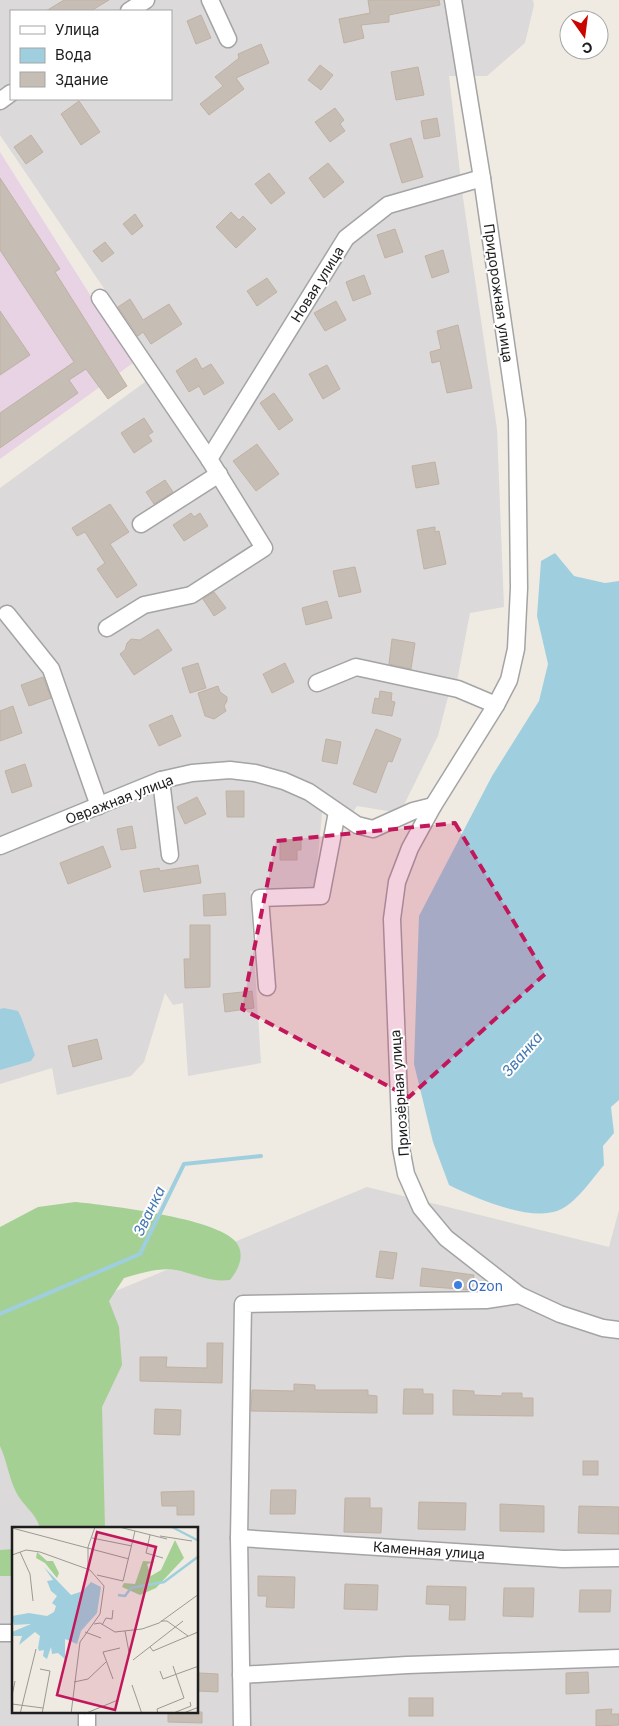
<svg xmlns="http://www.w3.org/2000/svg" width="619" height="1726" font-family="Inter,sans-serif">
	<rect width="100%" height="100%" fill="#efebe2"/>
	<g fill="#dbd9d9" fill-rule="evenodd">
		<path d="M0,0H533L534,5L525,43L487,76H449L462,191L497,429L504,607L470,613L457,681L449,693L438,736L400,813L357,806L353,812L324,792L315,889L250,891L261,1063L188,1076L183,1003L173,1005L165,993L144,1062L131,1076L57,1095L52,1068L0,1084V488L160,371L0,135ZM11,11H171V99H11Z"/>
		<path d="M367,1187L609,1247L619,1210V1726H0V1416L106,1295ZM14,1528H198V1712H14Z"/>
	</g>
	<path fill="#e8d3e4" d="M0,152L133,363L0,459Z"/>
	<g fill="#a4d094">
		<path d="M75,1202C107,1205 217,1218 236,1242C246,1255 238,1270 230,1280C211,1282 199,1276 181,1271C163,1266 141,1273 124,1278L109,1301L119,1327L122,1365L102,1407L105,1528H40C36,1513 23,1506 16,1492C9,1478 7,1461 0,1446V1227L38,1207Z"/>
		<path d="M14,1549V1576H0V1550Z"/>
	</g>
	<g fill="#9fcfdf">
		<path d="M555,553L574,576L605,583L619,581V1100L611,1107L614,1133L603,1146L604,1165C591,1180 576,1204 557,1211C528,1221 475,1198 449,1185L433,1142L414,1064L419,916L492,776L539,701L548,664L537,616L541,561Z"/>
		<path d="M4,1008L18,1011L21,1017L35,1055L31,1061L0,1070V1009Z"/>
	</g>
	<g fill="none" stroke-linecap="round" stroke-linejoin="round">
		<path stroke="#9fcfdf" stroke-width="4" d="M0,1314L140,1254L184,1164L261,1156"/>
	</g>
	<g fill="#c6bdb5" stroke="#c1b1a3">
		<path d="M64,0H109L91,11H46Z"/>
		<path d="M368,0H439L440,5L389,15V22L361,25L364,38L344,43L339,19L370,13Z"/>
		<path d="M201,15L211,38L196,44L187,21Z"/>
		<path d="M261,44L269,63L236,78L244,89L209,115L200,104L223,86L215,77L239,58L238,54Z"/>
		<path d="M320,65L333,75L321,90L308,80Z"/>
		<path d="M418,67L424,95L396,100L391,72Z"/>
		<path d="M79,101L100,132L81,145L61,114Z"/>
		<path d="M335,108L344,120L340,124L345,131L330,142L315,122Z"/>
		<path d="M437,118L440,136L424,139L421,121Z"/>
		<path d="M31,135L43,152L26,164L14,147Z"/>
		<path d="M411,138L423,177L402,183L390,144Z"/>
		<path d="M328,163L344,182L324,198L309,178Z"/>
		<path d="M269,173L285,193L271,204L255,184Z"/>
		<path d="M0,178L60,269L55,272L127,386L108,399L86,369L69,380L78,393L0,448V413L74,362L0,250Z"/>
		<path d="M231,212L239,220L243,216L256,229L236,248L216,227Z"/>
		<path d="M135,214L143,226L132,235L123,224Z"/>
		<path d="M395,229L403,252L385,258L377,235Z"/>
		<path d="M105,242L114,253L102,262L93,251Z"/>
		<path d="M443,250L449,272L432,278L425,256Z"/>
		<path d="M364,275L371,294L353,301L346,282Z"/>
		<path d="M267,278L277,292L257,306L247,291Z"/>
		<path d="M130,299L143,320L169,304L182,324L151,344L143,332L138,336L118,307Z"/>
		<path d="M336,301L346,320L325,331L314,313Z"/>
		<path d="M0,311L30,355L0,375Z"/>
		<path d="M458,325L472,388L447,393L440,361L432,363L430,352L441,349L437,331Z"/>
		<path d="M196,358L202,369L211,364L224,383L204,395L199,386L189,392L176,371Z"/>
		<path d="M327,365L340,389L323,399L309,374Z"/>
		<path d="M274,393L293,420L279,430L260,403Z"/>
		<path d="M144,418L153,432L148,435L152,441L134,453L121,433Z"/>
		<path d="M257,444L279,474L256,491L233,461Z"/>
		<path d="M435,462L439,484L416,488L412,466Z"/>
		<path d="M165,480L173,492L154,504L146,492Z"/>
		<path d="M110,504L129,532L110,544L137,585L117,598L97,569L105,563L85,532L77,536L72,528Z"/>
		<path d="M191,513L194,517L200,513L208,526L184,541L173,525Z"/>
		<path d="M435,527V532L439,531L446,564L424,569L417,530Z"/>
		<path d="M355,567L361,592L339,597L333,571Z"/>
		<path d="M214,592L226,608L214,616L203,599Z"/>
		<path d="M327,601L332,618L306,625L302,608Z"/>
		<path d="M158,629L172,650L134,675L120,654L125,650L127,643L131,639L140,640Z"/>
		<path d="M392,639L415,643L411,669L389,664Z"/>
		<path d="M198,663L206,688L190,693L182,668Z"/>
		<path d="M285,663L294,682L272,693L263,674Z"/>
		<path d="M43,677L51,698L29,706L21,685Z"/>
		<path d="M218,686L220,692L227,697V701L224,706L226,711L214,719L205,716L198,693Z"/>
		<path d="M380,691L392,693L391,701L395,702L392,716L372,713L375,698L379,699Z"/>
		<path d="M13,706L22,733L0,741V711Z"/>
		<path d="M172,715L181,736L159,746L149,725Z"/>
		<path d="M376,729L401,739L392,762L388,761L376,793L353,784Z"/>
		<path d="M326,739L341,742L337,764L322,761Z"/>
		<path d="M25,764L32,786L12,793L5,771Z"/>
		<path d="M226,791H244V817H227Z"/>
		<path d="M197,797L206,814L185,824L177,807Z"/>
		<path d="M132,826L136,848L121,850L117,829Z"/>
		<path d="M301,839V850H297V860H280V840Z"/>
		<path d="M103,846L111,867L68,884L60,863Z"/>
		<path d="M198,865L201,883L144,892L140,871L159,868L160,871Z"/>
		<path d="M225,893L226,915L204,916L203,895Z"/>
		<path d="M190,925H210V987L185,988L184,959H190Z"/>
		<path d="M252,991L254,1008L225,1012L223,994Z"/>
		<path d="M97,1039L102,1059L73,1067L68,1046Z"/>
		<path d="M380,1251L397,1253L393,1279L376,1277Z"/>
		<path d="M422,1268L474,1275L472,1290L420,1286Z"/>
		<path d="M207,1343H223L222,1383L140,1381V1357H167L166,1367L207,1368Z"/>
		<path d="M294,1384L315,1385V1390H368V1395L377,1396V1413L251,1411L252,1390L294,1391Z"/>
		<path d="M404,1389H423V1394H433V1414H403Z"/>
		<path d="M453,1390L474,1391V1395L502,1396V1393H522V1398H533V1416L453,1415Z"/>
		<path d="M155,1409L181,1410L180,1435L154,1434Z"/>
		<rect x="583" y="1461" width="15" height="14"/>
		<path d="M271,1490H296L295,1514H270Z"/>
		<path d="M194,1491V1515H177V1506H162L161,1492Z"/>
		<path d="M345,1498H370V1508H382L381,1533L344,1532Z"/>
		<path d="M419,1502L466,1503L465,1530L418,1529Z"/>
		<path d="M500,1504L544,1506V1532L500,1531Z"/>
		<path d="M579,1506L619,1507V1534L578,1533Z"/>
		<path d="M258,1576L295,1577L294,1608L266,1607L267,1596H258Z"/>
		<path d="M345,1584L378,1585L377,1610L344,1609Z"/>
		<path d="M427,1586L466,1587L465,1620H449L450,1605L426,1604Z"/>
		<path d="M504,1588H534L533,1617L503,1616Z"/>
		<path d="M580,1590H611L610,1612H579Z"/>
		<path d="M588,1672L589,1693L566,1694V1673Z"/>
		<path d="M199,1673L218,1674V1692L198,1691Z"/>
		<rect x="409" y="1698" width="24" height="18"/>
		<path d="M612,1709L611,1714H619V1725L596,1726V1710Z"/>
		<path d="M168,1712H202V1723L168,1722Z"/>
	</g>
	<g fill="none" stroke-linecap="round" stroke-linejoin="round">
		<g stroke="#a4a4a4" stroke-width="19">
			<g id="minor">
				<path d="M210,0L228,39"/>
				<path d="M453,0L482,178L517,420L519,588L516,649L509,680L496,705L433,806L410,848L397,882L392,919L401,1148L406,1174L421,1208L446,1238L519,1295L560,1314L603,1328L619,1330"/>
				<path d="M129,11L146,0"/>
				<path d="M0,101L11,93"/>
				<path d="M100,298L209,459L264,548L191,595L144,605L107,628"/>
				<path d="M209,459L346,238L388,205L482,178"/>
				<path d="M141,524L219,474"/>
				<path d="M7,614L51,669L99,806"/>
				<path d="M317,683L356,667L458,689L496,705"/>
				<path d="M161,780L170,855"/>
				<path d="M0,846L161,780L192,773L230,770L255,773L284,781L309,792L357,825L373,829L413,811L433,806"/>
				<path d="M267,987L260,898L321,896L337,812"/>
				<path d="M239,1538L563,1559L619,1558"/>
				<path d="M0,1633H14"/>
				<path d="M241,1675L407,1665L619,1658"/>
				<path d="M87,1712V1726"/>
				<path d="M242,1726L239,1538L243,1304L486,1300L519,1295"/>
			</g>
		</g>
		<use href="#minor" stroke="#fff" stroke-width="16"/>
	</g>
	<path fill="#c2185b" fill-opacity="0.2" stroke="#c2185b" stroke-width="4" stroke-dasharray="10 6" stroke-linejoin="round" d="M455,823L545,974L409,1097L242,1009L276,841Z"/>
	<circle fill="#3f7fe0" stroke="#fff" stroke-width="2" cx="458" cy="1285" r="5"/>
	<g text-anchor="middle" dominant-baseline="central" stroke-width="4" stroke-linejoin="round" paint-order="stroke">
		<g font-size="14" fill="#1d1d1d" stroke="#fff">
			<text transform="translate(317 284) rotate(-58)">Новая улица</text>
			<text transform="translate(499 293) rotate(82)">Придорожная улица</text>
			<text transform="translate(119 799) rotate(-21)">Овражная улица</text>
			<text transform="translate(399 1093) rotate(-94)">Приозёрная улица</text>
			<text transform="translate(429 1550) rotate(4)">Каменная улица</text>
		</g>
		<g font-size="14" fill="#366cbe" stroke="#fff" text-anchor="start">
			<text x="468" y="1285">Ozon</text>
		</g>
		<g font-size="15" font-style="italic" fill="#4478b1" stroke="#fff">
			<text transform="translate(522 1054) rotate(-49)">Званка</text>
			<text transform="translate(149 1211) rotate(-64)">Званка</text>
		</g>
	</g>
	<g transform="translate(12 1527)">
		<rect width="186" height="186" fill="#efebe2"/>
		<path d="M163,13L172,31L144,61L128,68L110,60L112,56L123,57L131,34L143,35L135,37L139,49L149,43ZM25,25L35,34H41L47,46L45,51L33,36L24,31Z" fill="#a4d094"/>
		<path d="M32,40L59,68L71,64L79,55L89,60L85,86L69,104L65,117L53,112V132L46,126L40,127L39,120L35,132L31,129L32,123L27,124L26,121L28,109L23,105L7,118L10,109H0V105L19,97L2,98L0,89L17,86L35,89L42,85L44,79L40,76L45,69L39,64L35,54L41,53Z" fill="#9fcfdf"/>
		<path fill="none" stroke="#9fcfdf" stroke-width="2.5" d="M160,0L187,14M106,68L113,69L119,61L152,55L187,29"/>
		<path fill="none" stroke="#9b9993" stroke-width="1" d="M107,0L155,12M0,1L117,32M138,8L134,26L151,31M148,9L180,14M80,11L120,19M8,25L18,47L21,74M0,28L14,23L28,25L78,43L92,59L88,87L68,115L59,187M76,43V20L83,0M85,48L111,54L123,4M149,94H155L176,109M82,97L88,96L103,105L130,102L147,96L187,67M90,98L94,91L100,92L101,83M113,104L117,125M73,105L89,111M138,120L141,124L186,105M121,133L171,94M28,142L38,144L30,187M148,144L151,152L187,139M101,152L91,125L108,121M62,155L76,152L94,135M120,158L130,187M0,169L3,154M0,177L31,181M8,187L24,122M72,187L106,173M146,187L145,182L172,171L161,139M159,187L179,179L178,175M169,187L187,180"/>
		<path fill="#c2185b" fill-opacity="0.15" stroke="#c2185b" stroke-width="2.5" d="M85,5L144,20L103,183L45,168Z"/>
		<rect width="186" height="186" fill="none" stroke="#1d1d1d" stroke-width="2.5"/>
	</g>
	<rect x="10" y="10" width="162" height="90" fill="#ffffff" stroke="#a5a5a5"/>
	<rect x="20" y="26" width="25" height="8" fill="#ffffff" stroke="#a5a5a5"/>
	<text x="55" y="35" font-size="15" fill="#1d1d1d">Улица</text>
	<rect x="20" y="48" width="25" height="15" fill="#9fcfdf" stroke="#a5a5a5"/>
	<text x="55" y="60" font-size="15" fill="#1d1d1d">Вода</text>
	<rect x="20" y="72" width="25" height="15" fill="#c6bdb5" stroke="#a5a5a5"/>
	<text x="55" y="85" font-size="15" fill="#1d1d1d">Здание</text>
	<g transform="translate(584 35) rotate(166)"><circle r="24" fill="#ffffff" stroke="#a5a5a5"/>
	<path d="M0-4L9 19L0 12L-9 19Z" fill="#c90500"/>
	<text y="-8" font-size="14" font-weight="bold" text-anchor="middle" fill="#1d1d1d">С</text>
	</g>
</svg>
